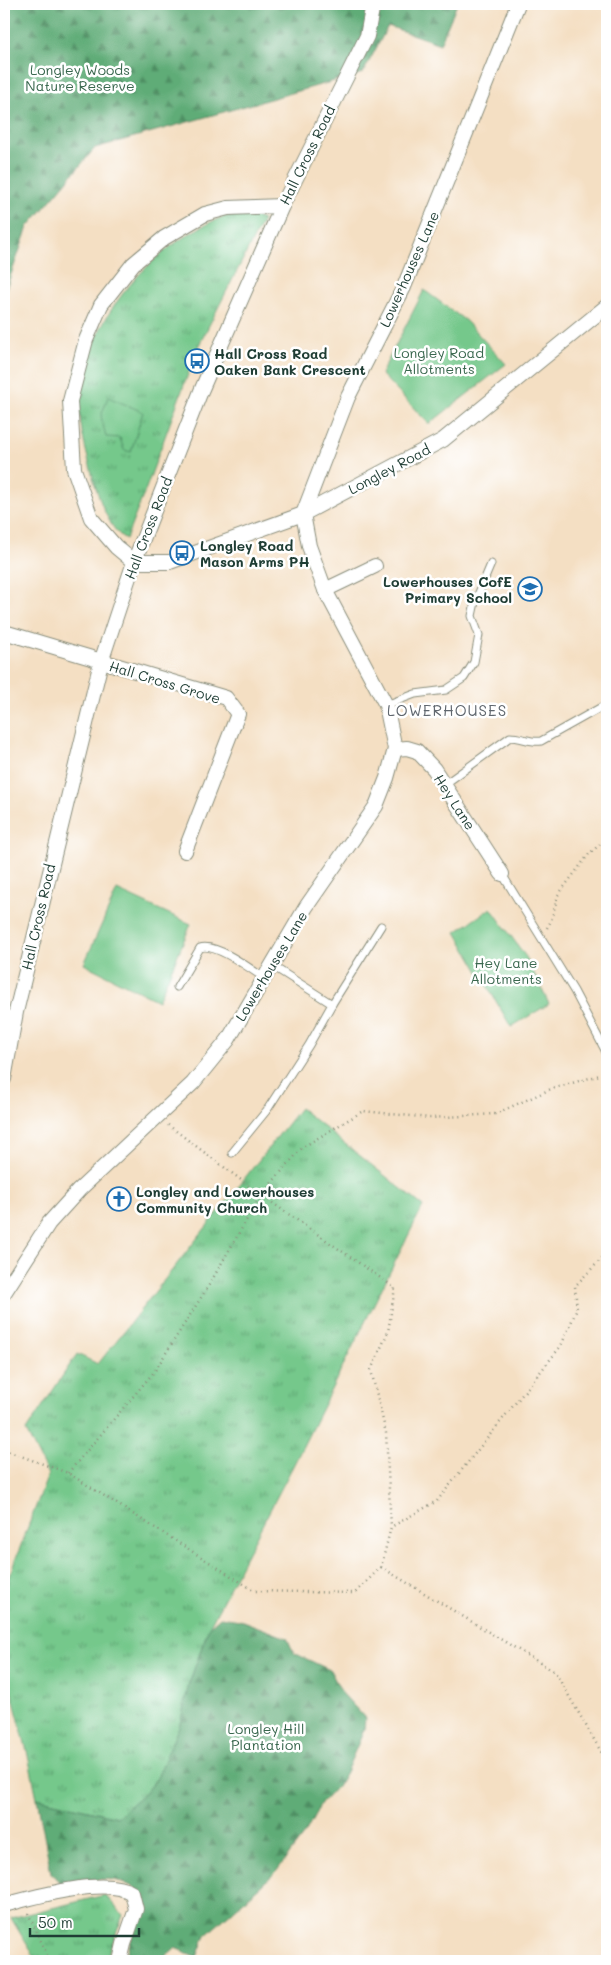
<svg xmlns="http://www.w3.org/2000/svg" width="611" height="1965" font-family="Mali,sans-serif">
	<defs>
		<pattern id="grass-tufts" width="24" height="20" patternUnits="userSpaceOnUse" patternTransform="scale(1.25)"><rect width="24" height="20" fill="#74c88b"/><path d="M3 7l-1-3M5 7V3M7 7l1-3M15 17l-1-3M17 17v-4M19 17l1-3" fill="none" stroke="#5fa472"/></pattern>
		<pattern id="forest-firs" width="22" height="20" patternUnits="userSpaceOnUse" patternTransform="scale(1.25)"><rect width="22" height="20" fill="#5fac77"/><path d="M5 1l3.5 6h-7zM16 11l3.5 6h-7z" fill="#4e8d62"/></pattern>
	</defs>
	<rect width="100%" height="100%" fill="#fff"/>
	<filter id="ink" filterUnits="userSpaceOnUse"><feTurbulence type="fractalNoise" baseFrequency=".02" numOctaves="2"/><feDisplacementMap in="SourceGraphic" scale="10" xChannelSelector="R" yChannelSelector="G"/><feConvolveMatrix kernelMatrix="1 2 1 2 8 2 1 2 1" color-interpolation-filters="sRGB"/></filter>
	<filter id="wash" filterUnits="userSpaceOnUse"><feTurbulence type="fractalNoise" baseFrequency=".0096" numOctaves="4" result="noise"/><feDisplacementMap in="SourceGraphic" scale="20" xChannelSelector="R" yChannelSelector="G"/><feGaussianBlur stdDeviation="1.12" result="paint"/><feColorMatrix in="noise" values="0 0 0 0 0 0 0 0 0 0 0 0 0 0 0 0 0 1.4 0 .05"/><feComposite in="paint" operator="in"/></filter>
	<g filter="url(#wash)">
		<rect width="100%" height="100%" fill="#f4dfc3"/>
		<g fill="url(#grass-tufts)" stroke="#4a8260">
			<path d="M250,214L263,220L198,347L145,491L126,539C109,531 99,498 94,481C86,450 76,420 81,388C91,314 155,243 223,217C231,215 241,215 250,214Z"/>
			<path d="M300,1108L423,1206L293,1466L209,1627L189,1684L180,1724L157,1778L143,1795L118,1817L37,1798L27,1751L4,1663V1589L48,1475L26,1431L77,1354L98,1364Z"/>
			<path d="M105,1895L123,1915L106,1961H37L11,1918Z"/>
		</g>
		<g fill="url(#forest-firs)" stroke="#3f7456">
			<path d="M4,4H457L440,44L388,26L363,73L95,148L28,227L4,294Z"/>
			<path d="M220,1617L240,1620L287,1638L294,1653L330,1670L342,1693L365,1718L364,1730L346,1772L337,1787L321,1804L306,1832L276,1872L205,1936L197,1957L175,1948L160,1961H124C131,1939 140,1919 145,1897C119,1871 95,1880 62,1885L51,1873L37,1798L117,1817L143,1795L157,1778L180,1724L189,1684L209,1627Z"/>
		</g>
		<g fill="#74c88b" stroke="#4a8260">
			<path d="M424,290L466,321L506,364L429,424L381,374Z"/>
			<path d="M108,397L143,412L131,452L124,450L120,438L106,437L101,416Z"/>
			<path d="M117,890L191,924L158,1001L84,964Z"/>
			<path d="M491,908L526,957L549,1004L511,1027L456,932Z"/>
		</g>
	</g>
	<g filter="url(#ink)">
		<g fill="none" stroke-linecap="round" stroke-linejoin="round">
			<g stroke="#8a8e7c" stroke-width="9">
				<g id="service">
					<path d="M386,705L415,694L446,690L464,678L474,662L479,635L472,616L475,602L491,564"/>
					<path d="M445,784L510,737C521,737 532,743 541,741L607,704"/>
					<path d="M502,874L574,991L607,1054"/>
					<path d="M271,965L332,1004L381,926"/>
					<path d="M177,987L200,948C215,942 251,969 264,978"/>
					<path d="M232,1153L267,1110L309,1045L332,1004"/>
				</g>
			</g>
			<g stroke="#8a8e7c" stroke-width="16">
				<g id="minor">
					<path d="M134,562H170L303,514L443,440L607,306"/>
					<path d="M134,562L116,547L91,518L74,469L70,401L86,340L101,305L133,264L164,238L205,214L228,208L282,206"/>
					<path d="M325,590L375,566"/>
					<path d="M4,632L226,698L238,714L185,851"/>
					<path d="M395,749L407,748L417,751L434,769L502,874"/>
					<path d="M4,1079L16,1012L101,662L134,562L201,391L282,206L367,36L373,4"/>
					<path d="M4,1293L49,1223L79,1190L193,1083L228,1040L306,907L376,806L387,778L395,749L386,705L325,590L309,546L303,514L348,397L404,287L518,4"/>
					<path d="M4,1905C34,1897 105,1876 132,1893L136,1909L124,1944L120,1961"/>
				</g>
			</g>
			<g stroke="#8a8e7c" stroke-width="2.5" stroke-dasharray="1 4" stroke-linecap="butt">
				<path d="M547,928L551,921L558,895L589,854L607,838"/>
				<path d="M168,1125L261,1195L395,1288L388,1332L371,1370L386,1433L391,1527"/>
				<path d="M4,1450L68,1473L255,1591L355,1593L381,1567L391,1527L437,1501L561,1346L577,1309L575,1286L607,1253"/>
				<path d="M68,1473L154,1372L209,1285L261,1195L303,1147L363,1111L430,1118L495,1114L551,1089L607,1073"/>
				<path d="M381,1567L555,1672L607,1762"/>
				<path d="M28,1913L50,1961"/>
			</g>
			<use href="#service" stroke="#fff" stroke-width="7"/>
			<use href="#minor" stroke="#fff" stroke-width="14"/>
		</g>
	</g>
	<defs>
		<g id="bus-ring" transform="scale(1.25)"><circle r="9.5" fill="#fff" stroke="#1f6fb2" stroke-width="1.5"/><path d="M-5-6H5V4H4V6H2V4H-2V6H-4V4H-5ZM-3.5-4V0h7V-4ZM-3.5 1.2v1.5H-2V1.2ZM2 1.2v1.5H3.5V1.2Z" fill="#1f6fb2"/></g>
		<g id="school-ring" transform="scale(1.25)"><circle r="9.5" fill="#fff" stroke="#1f6fb2" stroke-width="1.5"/><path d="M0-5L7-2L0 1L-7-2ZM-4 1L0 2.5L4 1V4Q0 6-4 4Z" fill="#1f6fb2"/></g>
		<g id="church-ring" transform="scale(1.25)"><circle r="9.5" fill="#fff" stroke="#1f6fb2" stroke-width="1.5"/><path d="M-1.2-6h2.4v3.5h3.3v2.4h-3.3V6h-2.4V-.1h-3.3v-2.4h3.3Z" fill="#1f6fb2"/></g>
	</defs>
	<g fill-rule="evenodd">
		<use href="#bus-ring" x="197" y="361"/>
		<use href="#bus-ring" x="182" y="553"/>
		<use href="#school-ring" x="530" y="589"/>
		<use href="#church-ring" x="119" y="1199"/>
	</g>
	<g text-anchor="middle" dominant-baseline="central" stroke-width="5" stroke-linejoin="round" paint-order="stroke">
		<g font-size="14" fill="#39674e" stroke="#fff">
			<text x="80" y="69">Longley Woods<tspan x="80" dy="16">Nature Reserve</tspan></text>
			<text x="439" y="352">Longley Road<tspan x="439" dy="16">Allotments</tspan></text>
			<text x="506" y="962">Hey Lane<tspan x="506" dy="16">Allotments</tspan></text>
			<text x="266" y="1728">Longley Hill<tspan x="266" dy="16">Plantation</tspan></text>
		</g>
		<g font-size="14" fill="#1f3d34" stroke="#fff">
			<text transform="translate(307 155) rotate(-64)">Hall Cross Road</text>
			<text transform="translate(409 269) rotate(-66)">Lowerhouses Lane</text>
			<text transform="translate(389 469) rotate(-28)">Longley Road</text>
			<text transform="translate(148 528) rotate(-69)">Hall Cross Road</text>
			<text transform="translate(165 682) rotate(17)">Hall Cross Grove</text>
			<text transform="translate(455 802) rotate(57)">Hey Lane</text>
			<text transform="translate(38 917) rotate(-77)">Hall Cross Road</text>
			<text transform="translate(271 966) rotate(-59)">Lowerhouses Lane</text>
		</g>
		<g font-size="14" font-weight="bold" fill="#1f3d34" stroke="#fff" text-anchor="start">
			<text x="214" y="353">Hall Cross Road<tspan x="214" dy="16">Oaken Bank Crescent</tspan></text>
			<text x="200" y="545">Longley Road<tspan x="200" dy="16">Mason Arms PH</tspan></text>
			<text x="512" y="581" text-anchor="end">Lowerhouses CofE<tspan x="512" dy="16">Primary School</tspan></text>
			<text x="136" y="1191">Longley and Lowerhouses<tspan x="136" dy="16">Community Church</tspan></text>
		</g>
		<g font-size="15" letter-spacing="1" fill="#60676e" stroke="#fff">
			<text x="447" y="710">LOWERHOUSES</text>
		</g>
	</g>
	<rect width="611" height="1965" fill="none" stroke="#fff" stroke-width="20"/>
	<path d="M30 1928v8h109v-8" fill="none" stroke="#1f3d34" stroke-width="2.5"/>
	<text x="38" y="1928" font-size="15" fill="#1f3d34" stroke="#ffffff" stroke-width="4" paint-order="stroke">50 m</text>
</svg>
